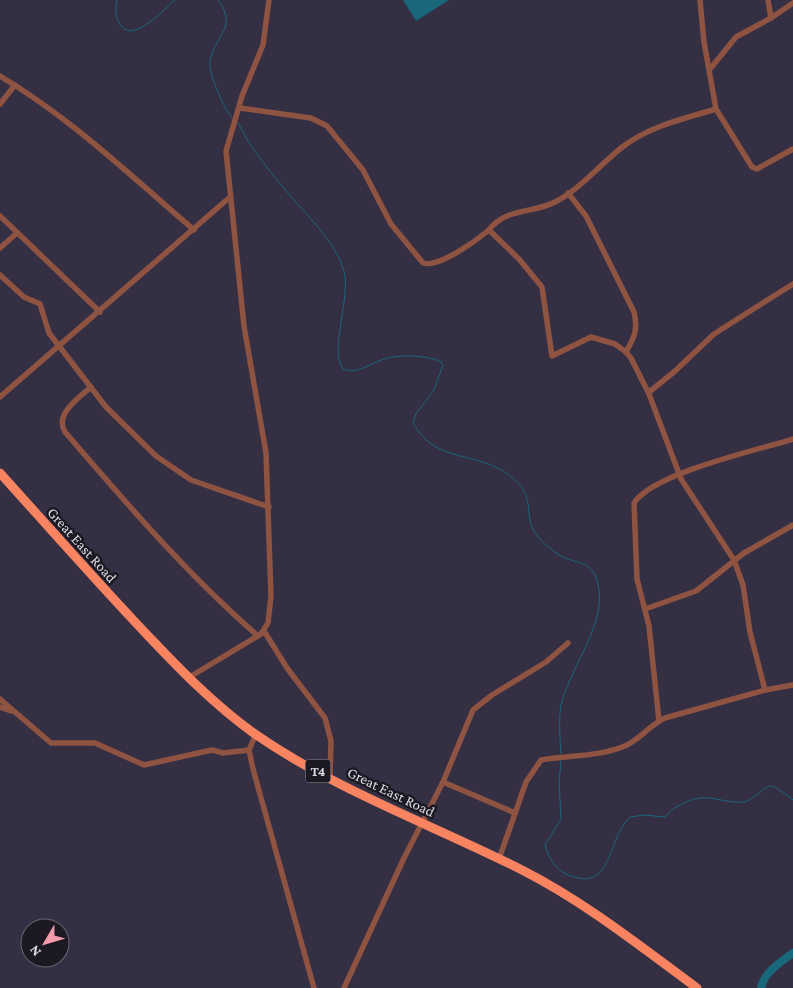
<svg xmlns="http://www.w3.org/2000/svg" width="793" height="988" font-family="'Crimson Pro',serif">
	<rect width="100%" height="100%" fill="#352f44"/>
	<path fill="#19677a" d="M403,0H449L416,21Z"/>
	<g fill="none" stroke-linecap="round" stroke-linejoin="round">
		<g stroke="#19677a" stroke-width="1">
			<path d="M117,0C115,10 115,19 122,27C135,42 165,8 175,0"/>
			<path d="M218,0C239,28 214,36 210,61C208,74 224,108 232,118"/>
			<path d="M238,123C252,151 274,177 294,200C314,223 335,242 344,271C351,297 329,351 343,369C357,375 371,363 384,359C398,354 428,355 441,362L443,365L434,390L416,414L413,423C435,464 475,450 509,475C540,497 520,516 538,537C545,545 556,554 565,558C581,564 593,563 598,584C607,623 572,665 562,701C558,715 560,740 561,754"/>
			<path d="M561,761L559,782L561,819L545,845C548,857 556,870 568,875C614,893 606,840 630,817L644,815L665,817C670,810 676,807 684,803C709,791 720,804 745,802C772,789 762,775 793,800"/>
		</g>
		<path stroke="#19677a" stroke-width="8" d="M761,988C764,972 781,962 793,953"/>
		<g stroke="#8f5341" stroke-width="5.5">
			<path d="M700,0L704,42L716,109L752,167L757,169L793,149"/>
			<path d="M771,18L793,3"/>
			<path d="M710,69L736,37L771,18L768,0"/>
			<path d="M0,76C71,118 132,177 194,230"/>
			<path d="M0,104L15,85"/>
			<path d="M240,108L311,118L327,126L363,170L391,224L423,263C439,268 477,240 489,230L519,259L542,287L552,356L591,337L615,344L626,352L631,358L649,394L681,479L734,560L743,585L750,632L765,690"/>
			<path d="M568,193L586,216L634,312C638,328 635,337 626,352"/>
			<path d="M0,216L100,312"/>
			<path d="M489,230C506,207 534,214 557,201C581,188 600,165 621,148C649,126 683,119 716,109"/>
			<path d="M0,248L17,233"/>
			<path d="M0,275L24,297L40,304L49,333L106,407L156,456L191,480L269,507"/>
			<path d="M91,387C79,398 54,414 65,432C126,503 187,574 258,636"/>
			<path d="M649,392L674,372L714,334L793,284"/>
			<path d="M0,397L230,197"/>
			<path d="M645,609L696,591L744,553L793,525"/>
			<path d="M264,631L287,668L325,718L331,741L330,778"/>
			<path d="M188,678L261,634L268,623L271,596L266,453L244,326L226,151L242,96L263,45L269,0"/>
			<path d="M0,699L51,743H95L144,765L212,750L223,753L249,750"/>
			<path d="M0,707L11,711"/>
			<path d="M659,721L649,626L637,579L634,503C653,473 758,450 793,439"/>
			<path d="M256,734L249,750L253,769L314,988"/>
			<path d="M443,782L473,710L492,695L546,662L568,643"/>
			<path d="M499,859L526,782L541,760C569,755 601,757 627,745C641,738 650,725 665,718L765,690L793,685"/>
			<path d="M344,988L404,858L443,782L515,813"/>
		</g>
		<path stroke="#f88360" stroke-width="9" d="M0,473C45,523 90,574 136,623C174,663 210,702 255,734C337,791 433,825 522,870C585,902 640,946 697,988"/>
	</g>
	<g text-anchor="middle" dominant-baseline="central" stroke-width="5" stroke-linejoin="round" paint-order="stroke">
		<rect fill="#1c1922" stroke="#a3a0ad" stroke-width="1" x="305.5" y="759.5" width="25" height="23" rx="4"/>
		<g font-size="14" font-weight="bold" fill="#dddae8">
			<text x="318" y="771">T4</text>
		</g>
		<g font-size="15" fill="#dddae8" stroke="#1c1922">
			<text transform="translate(82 545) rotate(48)">Great East Road</text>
			<text transform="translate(391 792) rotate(26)">Great East Road</text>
		</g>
	</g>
	<g transform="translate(45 943) rotate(232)"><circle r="24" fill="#1c1922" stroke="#696671"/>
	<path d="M0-4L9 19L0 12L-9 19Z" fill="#f39aab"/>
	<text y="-8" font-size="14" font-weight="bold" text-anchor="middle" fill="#dddae8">N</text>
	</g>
</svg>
